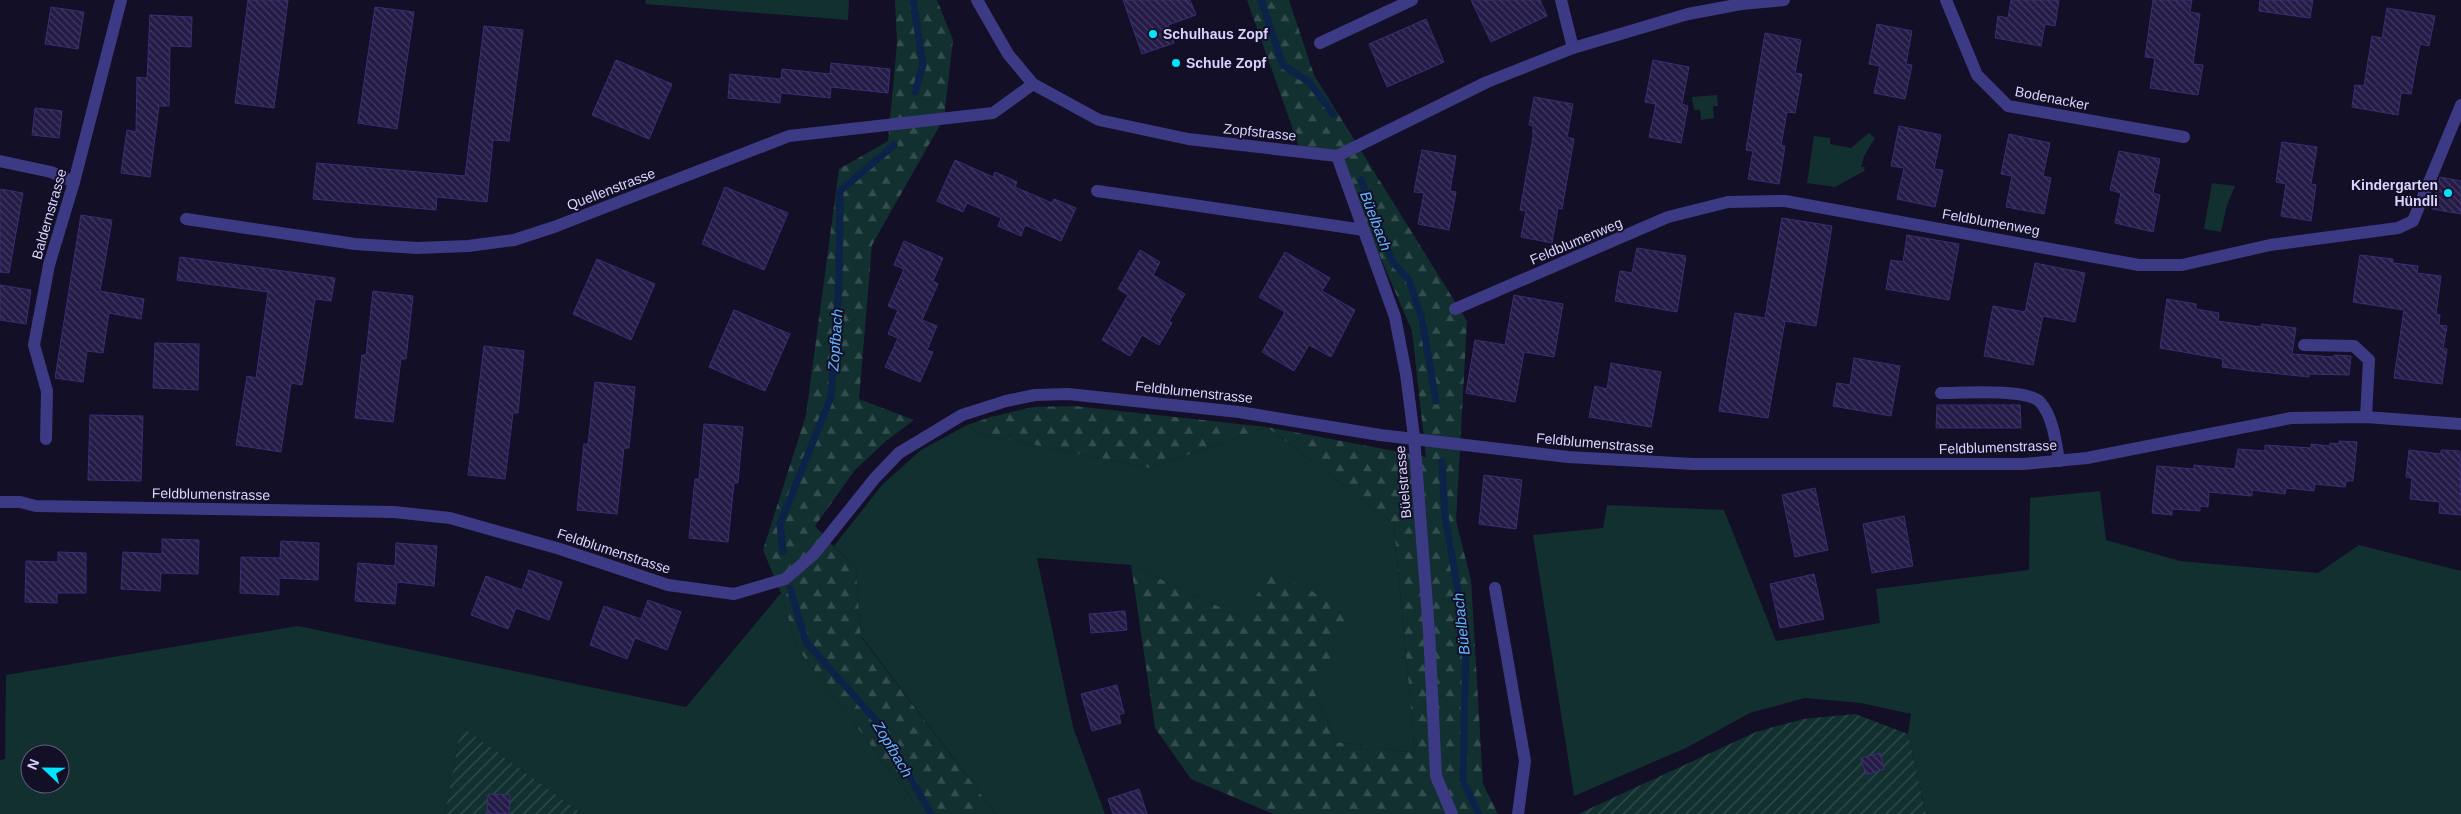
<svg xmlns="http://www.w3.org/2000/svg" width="2461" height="814" font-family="Helvetica,sans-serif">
	<defs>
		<pattern id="forest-firs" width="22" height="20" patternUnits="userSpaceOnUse" patternTransform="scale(1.25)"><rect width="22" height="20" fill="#12302f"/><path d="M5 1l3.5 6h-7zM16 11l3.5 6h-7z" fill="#344d4e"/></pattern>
		<pattern id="garden-furrows" width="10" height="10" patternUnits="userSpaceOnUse" patternTransform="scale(1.25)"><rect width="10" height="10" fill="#12302f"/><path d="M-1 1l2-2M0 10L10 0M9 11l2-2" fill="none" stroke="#344d4e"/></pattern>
		<pattern id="building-back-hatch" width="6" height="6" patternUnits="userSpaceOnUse" patternTransform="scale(1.25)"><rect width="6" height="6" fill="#241b47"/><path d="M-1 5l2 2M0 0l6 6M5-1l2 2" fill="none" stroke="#433b63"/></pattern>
	</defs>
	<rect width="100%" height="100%" fill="#130f26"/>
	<g fill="#12302f" fill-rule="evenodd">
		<path d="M646,0H849L848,20L645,4Z"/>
		<path d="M1717,95L1718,106H1713L1714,118L1701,120L1700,110H1694L1692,97Z"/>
		<path d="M1869,133L1875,138L1864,156L1861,167H1865L1864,171L1835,187L1807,183L1814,136L1830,138V144L1851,148Z"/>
		<path d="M2212,183L2235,186L2227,205L2221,232L2204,229Z"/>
		<path d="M967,425L979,434L1150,468L1267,427L1394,524L1415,753L1337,742L1314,691L1243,618L1131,565L1037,558L1073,727L1105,814H996L861,636L856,570L834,546L882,485L921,450Z"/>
		<path d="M2100,491L2106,540L2180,561L2318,573L2359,545L2461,571V814H1926L1908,734L1911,714L1861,703L1805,698L1750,713L1686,748L1574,796L1533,535L1603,528L1607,505L1724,510L1776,641L1880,623L1876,589L2029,570L2030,498Z"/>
		<path d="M781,593L797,648L923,814H583L461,726L445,814H0V760L5,759L6,675L298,626L686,707ZM30,754H60V784H30Z"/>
	</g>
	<g fill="url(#forest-firs)">
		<path d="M895,0H937L953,40L944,118L872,245L859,399L914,420L886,441L855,470L815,526L856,570L861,637L996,814H923L797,648L781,593L763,550L806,415L839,169L888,141L897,43Z"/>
		<path d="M1247,0H1289L1314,75L1467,321L1456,521L1471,580L1483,784L1498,814H1273L1191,779L1155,728L1131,565L1243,618L1270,572L1312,591L1349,617L1314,691L1337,742L1415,753L1394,524L1267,427L1150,468L979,434L967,425L991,417L1033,407L1074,406L1267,427L1426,457L1412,331L1337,156L1301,152Z"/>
	</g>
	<g fill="url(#garden-furrows)">
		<path d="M1855,714L1908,734L1926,814H1578L1756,732L1803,719Z"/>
		<path d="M461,726L583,814H445Z"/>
	</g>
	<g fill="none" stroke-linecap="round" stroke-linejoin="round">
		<g stroke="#0c2248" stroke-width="7">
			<path d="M913,0L923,65L915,92"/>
			<path d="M1261,0L1283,65L1309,82L1333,114"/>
			<path d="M1361,180L1392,261L1409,280L1422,319L1436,401"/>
			<path d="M1442,462L1445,516L1466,638L1463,781L1479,814"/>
			<path d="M783,551L780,524L831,397L839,283L840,191L894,145"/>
			<path d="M790,588L806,642L881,726L931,814"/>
		</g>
	</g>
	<g fill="url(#building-back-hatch)" stroke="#3b2d73">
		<path d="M248,0H288L274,108L235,103Z"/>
		<path d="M1123,0H1190L1196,15L1168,25L1174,43L1142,54Z"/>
		<path d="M1471,0H1540L1547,16L1491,42Z"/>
		<path d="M2011,0H2059L2055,26L2045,24L2041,46L1995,38L1998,16L2008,18Z"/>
		<path d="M2153,0H2192L2190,12L2200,14L2193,64L2203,65L2198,95L2150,88L2155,58L2145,57Z"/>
		<path d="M2260,0H2313L2310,18L2259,11Z"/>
		<path d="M51,7L84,12L78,49L45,44Z"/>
		<path d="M375,7L414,12L397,129L358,123Z"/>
		<path d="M2387,8L2435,16L2429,46L2420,44L2411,94L2401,93L2398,115L2352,107L2355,85L2364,86L2372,36L2382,38Z"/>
		<path d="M150,15L192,17L191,47L170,46L169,106H159L150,177L121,173L127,130L136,132L137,77L147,78Z"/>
		<path d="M1426,19L1444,62L1387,87L1369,44Z"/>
		<path d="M1877,24L1912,31L1906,64L1912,65L1905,99L1874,93L1880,66L1869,64Z"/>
		<path d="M484,26L523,30L509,141L493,140L487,202L437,197L436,210L313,199L317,163L465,176Z"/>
		<path d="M1765,33L1801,40L1795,73L1802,74L1795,113L1787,112L1781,145L1785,146L1779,184L1748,179L1753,151L1746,150Z"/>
		<path d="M616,60L672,84L649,139L592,115Z"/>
		<path d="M1653,60L1689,67L1682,104L1688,106L1681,143L1649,137L1656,104L1645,102Z"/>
		<path d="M831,63L890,69L888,93L831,87L830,98L781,93L780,103L728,98L730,74L781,79L782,69L830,74Z"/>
		<path d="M1534,97L1573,104L1567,137L1574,139L1562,209L1558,208L1552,243L1521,237L1526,211L1520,210L1533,137V126L1529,125Z"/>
		<path d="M35,108L62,111L59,138L32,135Z"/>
		<path d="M1899,126L1941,135L1934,169L1943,170L1935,207L1897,199L1904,168L1891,166Z"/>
		<path d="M2009,134L2050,143L2043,176L2051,178L2044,214L2006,207L2012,176L2001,174Z"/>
		<path d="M2282,142L2317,147L2311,184L2316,185L2311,221L2281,216L2286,184L2276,182Z"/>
		<path d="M1422,150L1456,156L1450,191L1456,192L1449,230L1418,224L1424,193L1414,192Z"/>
		<path d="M2119,151L2160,159L2153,193L2160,195L2153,232L2115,223L2121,193L2110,190Z"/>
		<path d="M955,160L993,177L995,172L1017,182L1015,187L1052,203L1054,199L1076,208L1061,241L1025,225L1021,236L998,226L1001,218L967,203L963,212L937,201Z"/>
		<path d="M2440,177L2461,181V214L2432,209Z"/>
		<path d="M725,187L788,213L764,270L702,244Z"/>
		<path d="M0,189L23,193L9,273L0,272Z"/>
		<path d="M81,215L112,220L100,291L144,299L141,319L109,313L103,353L87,351L83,382L55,378Z"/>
		<path d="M1782,218L1832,226L1816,326L1785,321L1768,418L1719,411L1735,313L1765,318Z"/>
		<path d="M1907,235L1959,244L1949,300L1886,289L1891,260L1903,262Z"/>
		<path d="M904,241L943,258L933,281L938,284L922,320L937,326L927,350L933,352L920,382L885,367L898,338L888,334L898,310L888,306L904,269L894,265Z"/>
		<path d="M1637,248L1686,256L1677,312L1615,301L1620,271L1632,273Z"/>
		<path d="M1140,250L1160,262L1153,275L1185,294L1169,321L1172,323L1159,345L1142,335L1130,356L1102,340L1128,295L1118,289Z"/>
		<path d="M1285,252L1330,278L1322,291L1355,310L1331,357L1309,345L1294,371L1262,352L1285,312L1259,297Z"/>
		<path d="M2360,255L2393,259V263L2418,266L2417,273L2441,276L2436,314L2440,315L2439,325L2447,326L2443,348L2447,349L2442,384L2394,378L2404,310L2353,302Z"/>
		<path d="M180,257L335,278L331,301L315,299L302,385L291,383L281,452L236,445L247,376L256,378L268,292L177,280Z"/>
		<path d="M597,259L655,284L631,340L573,314Z"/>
		<path d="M2035,263L2085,273L2075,322L2043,316L2033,365L1984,356L1993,306L2025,312Z"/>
		<path d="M0,285L31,290L26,324L0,320Z"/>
		<path d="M373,291L413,296L406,359H401L393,422L355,418L362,355H366Z"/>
		<path d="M1514,295L1563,304L1554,357L1524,352L1515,402L1466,393L1475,340L1505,345Z"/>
		<path d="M2167,299L2196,304V309L2219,313L2218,321L2261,327L2262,324L2296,328L2292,354L2334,357V355L2351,356L2349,375L2309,374V377L2252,371L2222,367L2223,359L2160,348Z"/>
		<path d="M734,310L790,334L765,391L709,367Z"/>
		<path d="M155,343L199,344L198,390L153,388Z"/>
		<path d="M484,346L524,351L518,413H513L505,479L468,475Z"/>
		<path d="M1854,358L1900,366L1891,416L1833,406L1837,383L1850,385Z"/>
		<path d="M1611,363L1661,372L1651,427L1589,417L1595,386L1607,389Z"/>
		<path d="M595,382L635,387L629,448H624L617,514L577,510L584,444H588Z"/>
		<path d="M1937,405H2020L2021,428H1936Z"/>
		<path d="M90,415L143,416L141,481L88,480Z"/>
		<path d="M704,424L743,427L738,483H734L728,542L689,538L695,479H699Z"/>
		<path d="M2339,441L2357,442L2353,481H2346L2345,487L2315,484L2314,491L2286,488L2285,494L2252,490V496L2209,492L2208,507L2200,506V511L2172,509V515L2152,513L2157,466L2194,469V465L2235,469L2238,449L2265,451V445L2311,448V444L2330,446V443L2339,444Z"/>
		<path d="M2409,450L2441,454V450L2460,451L2461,515L2439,513L2440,502L2410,499L2412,478L2406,477Z"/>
		<path d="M1484,475L1522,480L1516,529L1479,524Z"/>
		<path d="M1815,488L1828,550L1795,557L1782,495Z"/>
		<path d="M1904,516L1913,566L1872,573L1863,524Z"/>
		<path d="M162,539L199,540L198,574L161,573L160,591L121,589L123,552L162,554Z"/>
		<path d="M281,541L319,543L318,580L279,578V595L240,593L241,557L280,558Z"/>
		<path d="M396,543L437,546L434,586L397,582L395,604L355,601L358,563L395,566Z"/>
		<path d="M58,552L86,553V593H57V603L25,602L26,561L58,562Z"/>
		<path d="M529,570L562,582L549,620L516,608L508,629L471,615L486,576L522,590Z"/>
		<path d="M1814,574L1824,619L1780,628L1770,584Z"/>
		<path d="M648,600L681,612L667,650L635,638L627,659L590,645L604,606L641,619Z"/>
		<path d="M1125,611L1127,630L1091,633L1089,614Z"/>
		<path d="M1117,685L1124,713L1119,715L1121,723L1092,731L1081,694Z"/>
		<path d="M1880,753L1884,769L1866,775L1861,758Z"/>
		<path d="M1139,789L1147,814H1113L1108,799Z"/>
		<path d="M488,794L510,795L509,814L487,813Z"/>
	</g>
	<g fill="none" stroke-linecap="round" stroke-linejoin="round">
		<g stroke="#3d3a85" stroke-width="12">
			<path d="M1946,0L1977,75L2008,106L2184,137"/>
			<path d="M1097,191L1364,230"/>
			<path d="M1455,309L1668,217L1728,202L1785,201L2139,265H2182L2270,245L2398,228L2413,221L2461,105"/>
			<path d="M2304,345L2354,346L2369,360L2366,417"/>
			<path d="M1941,393C1962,393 2026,388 2040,402C2053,416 2056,443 2059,461"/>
			<path d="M1495,588L1525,761L1518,814"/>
		</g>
		<g stroke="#3d3a85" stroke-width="12">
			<path d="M977,0L1008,54L1033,84L1099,120L1188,139L1337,156L1487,82L1573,48L1688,14L1741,4L1784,0"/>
			<path d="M1561,0L1573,48"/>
			<path d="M1320,43L1412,0"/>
			<path d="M1337,156L1395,317L1406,374L1414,437L1429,631L1436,776L1452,814"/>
			<path d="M0,161L51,172L74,182"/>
			<path d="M186,219L355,244L417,248L468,246L514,240L554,227L789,136L993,113L1033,84"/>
			<path d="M46,439L47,391L34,345L49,265L74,182L121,0"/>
			<path d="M0,502H20L36,506L394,512L450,518L560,549L668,585L734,594L785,579L814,554L875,478L899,453L962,415L1006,401L1035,395L1068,394L1239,412L1380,435L1568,457L1693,464H2023L2087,458L2291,418L2366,417L2461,424"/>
		</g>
	</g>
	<g fill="#00e5ff" stroke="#130f26" stroke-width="2">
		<circle cx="1153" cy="34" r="5"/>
		<circle cx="1176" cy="63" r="5"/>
		<circle cx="2448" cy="193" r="5"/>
	</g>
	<g text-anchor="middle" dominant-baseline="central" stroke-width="4" stroke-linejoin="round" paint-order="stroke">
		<g font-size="14" font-weight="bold" fill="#d9d4ff" stroke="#130f26" text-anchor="start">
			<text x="1163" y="34">Schulhaus Zopf</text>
			<text x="1186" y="63">Schule Zopf</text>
			<text x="2438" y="185" text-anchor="end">Kindergarten<tspan x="2438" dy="16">Hündli</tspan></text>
		</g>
		<g font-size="14" fill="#d9d4ff" stroke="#130f26">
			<text transform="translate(2052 98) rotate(11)">Bodenacker</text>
			<text transform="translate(1260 132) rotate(6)">Zopfstrasse</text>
			<text transform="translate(611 189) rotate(-21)">Quellenstrasse</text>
			<text transform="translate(49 214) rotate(-74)">Baldernstrasse</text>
			<text transform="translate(1991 222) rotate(10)">Feldblumenweg</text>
			<text transform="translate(1576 241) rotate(-23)">Feldblumenweg</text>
			<text transform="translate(1194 392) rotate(6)">Feldblumenstrasse</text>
			<text transform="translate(1595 443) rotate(5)">Feldblumenstrasse</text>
			<text transform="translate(1998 447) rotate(-2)">Feldblumenstrasse</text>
			<text transform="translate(1403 482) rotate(-95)">Büelstrasse</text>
			<text transform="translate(211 494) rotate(1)">Feldblumenstrasse</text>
			<text transform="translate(614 551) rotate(18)">Feldblumenstrasse</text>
		</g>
		<g font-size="15" font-style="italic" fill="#62b6ff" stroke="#130f26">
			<text transform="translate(1376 221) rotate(69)">Büelbach</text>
			<text transform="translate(835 340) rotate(-86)">Zopfbach</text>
			<text transform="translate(1461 624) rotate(-96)">Büelbach</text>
			<text transform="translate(893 749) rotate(59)">Zopfbach</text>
		</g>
	</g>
	<g transform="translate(45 769) rotate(292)"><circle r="24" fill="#130f26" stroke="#625e7d"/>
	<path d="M0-4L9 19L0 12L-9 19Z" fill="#00e5ff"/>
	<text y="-8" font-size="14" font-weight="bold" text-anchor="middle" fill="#d9d4ff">N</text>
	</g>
</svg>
